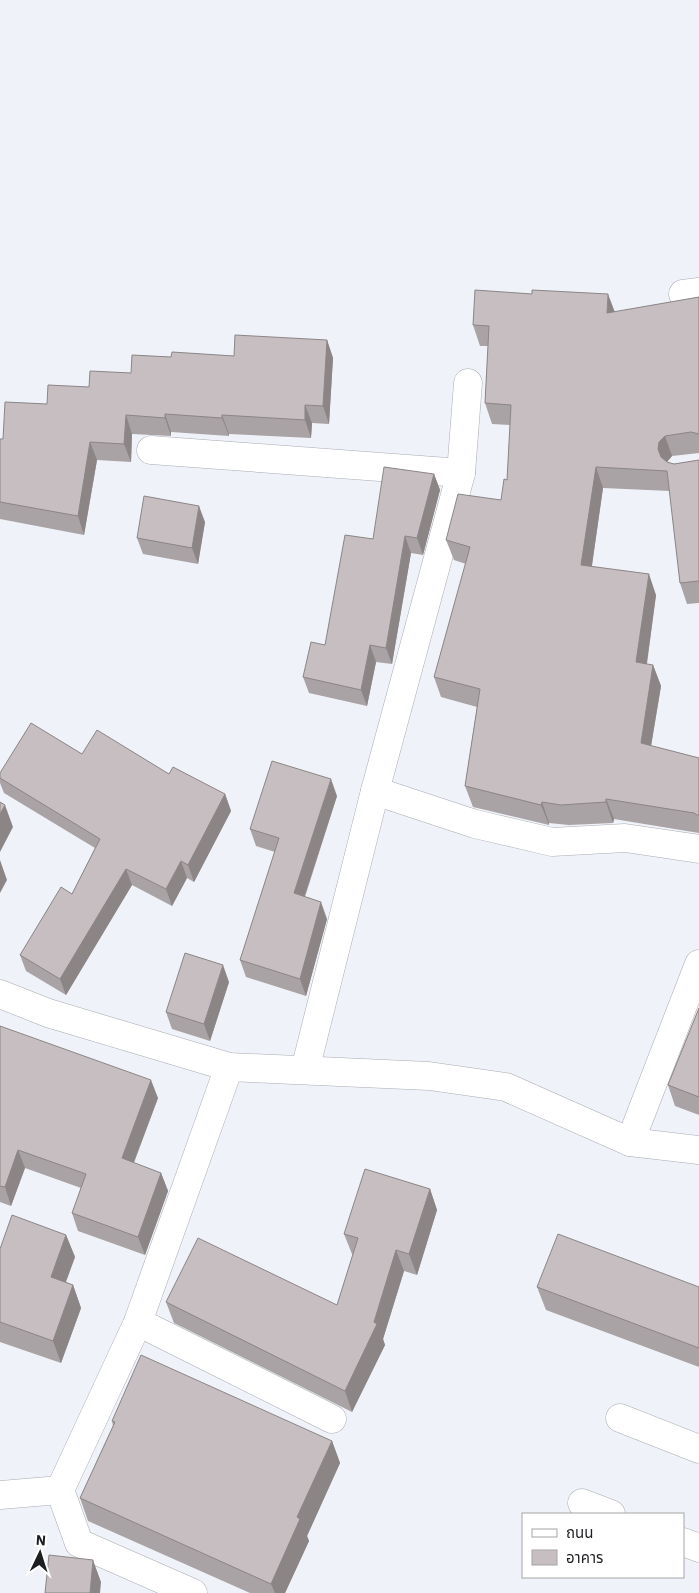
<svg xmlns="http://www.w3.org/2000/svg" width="699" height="1593" font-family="'IBM Plex Sans','Noto Sans Thai',sans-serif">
	<rect width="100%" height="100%" fill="#eff2f8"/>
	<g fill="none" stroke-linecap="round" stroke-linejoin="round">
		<g stroke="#a9acb2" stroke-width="29">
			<g id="minor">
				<path d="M683,294L699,292"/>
				<path d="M151,450L461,473"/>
				<path d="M375,791L475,824L552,842L625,838L699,849"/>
				<path d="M0,994L48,1013L229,1067L429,1076L506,1087L630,1142L699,1150"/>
				<path d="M305,1070L375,791L461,473L468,383"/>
				<path d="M630,1142L699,964"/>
				<path d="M138,1322L332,1419"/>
				<path d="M620,1418L699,1449"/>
				<path d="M60,1490L79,1543L193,1593"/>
				<path d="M0,1495L60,1490L138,1322L229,1067"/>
				<path d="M582,1503L611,1514"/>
				<path d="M683,1542L699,1548"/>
			</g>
		</g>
		<use href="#minor" stroke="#fff" stroke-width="28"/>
	</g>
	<g fill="#aaa3a5">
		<path d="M532,294L615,312L699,297V453L672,456L667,462L674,464L699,460V603L687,604L680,583L670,491L603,488L592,566L656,595L647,664L653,665L661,686L651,746L699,758V833L614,819L613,823L569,825L549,823V825L473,807L465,786L477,707L441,697L434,677L466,564L454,560L446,540L501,500L507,480L510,425L492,424L485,403L488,346H480L473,325Z"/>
		<path d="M327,340L333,358L329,424L312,423L311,438L229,434V436L171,432V436L132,434L131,462L97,460L84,535L0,519V439H3L47,404L89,387L131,373L171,357L234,356Z"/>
		<path d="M434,474L440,490L423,555L411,553L392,664L376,662L367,706L309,693L303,677L325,645L373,539Z"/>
		<path d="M205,522L198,564L143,554L137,538Z"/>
		<path d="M82,754L169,774L225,794L231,811L194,882L187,878L172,906L132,885L66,995L26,971L20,955L72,894L95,848L4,793L0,783V773Z"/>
		<path d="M337,796L305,897L327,919L306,996L246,977L240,960L275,852L256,846L250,829Z"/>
		<path d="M229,982L210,1041L172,1029L166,1012Z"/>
		<path d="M699,1008V1115L675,1106L668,1085Z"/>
		<path d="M0,1026L158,1098L134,1163L161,1173L168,1191L145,1255L78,1231L72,1213L81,1188L25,1168L11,1206L0,1202Z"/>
		<path d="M430,1189L437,1210L417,1275L404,1271L383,1339L385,1345L352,1412L174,1323L166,1302L337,1305L353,1255L352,1254L344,1234Z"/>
		<path d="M66,1235L75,1257L66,1282L73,1285L81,1308L61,1363L0,1342V1249Z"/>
		<path d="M537,1287H699V1367L546,1310Z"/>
		<path d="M112,1421L332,1441L340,1463L307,1536L309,1541L285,1593H250L88,1521L80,1498L113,1426Z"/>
	</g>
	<g fill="#8b8586">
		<path d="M608,294L616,315L607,313Z"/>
		<path d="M327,340L333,358L329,424L323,406Z"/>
		<path d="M305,405L312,423L311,438L305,420Z"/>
		<path d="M165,414L171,432V436L165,418Z"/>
		<path d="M126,415L132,434L131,462L124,444Z"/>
		<path d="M222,415L229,434V436L222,418Z"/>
		<path d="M665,436L672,456L667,462L665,469L658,449L659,442Z"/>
		<path d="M90,442L97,460L84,535L78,516Z"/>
		<path d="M596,467L603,488L589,585L581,565Z"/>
		<path d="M434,474L440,490L423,555L417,538Z"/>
		<path d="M199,506L205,522L198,564L192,548Z"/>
		<path d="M405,536L411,553L392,664L386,648Z"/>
		<path d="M649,574L656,595L644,683L636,662Z"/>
		<path d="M370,645L376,662L367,706L361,690Z"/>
		<path d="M653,665L661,686L648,764L641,743Z"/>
		<path d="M331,779L337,796L300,910L294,893Z"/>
		<path d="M225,794L231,811L194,882L188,865Z"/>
		<path d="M606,799L614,819L613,823L606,802Z"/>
		<path d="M542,802L549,823V825L541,805Z"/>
		<path d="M5,805L13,827L0,852V814Z"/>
		<path d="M0,860L7,880L0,893Z"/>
		<path d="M181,861L187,878L172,906L166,889Z"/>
		<path d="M126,869L132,885L66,995L60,979Z"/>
		<path d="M321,902L327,919L306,996L300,979Z"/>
		<path d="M223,965L229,982L210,1041L204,1024Z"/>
		<path d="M151,1080L158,1098L128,1177L122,1158Z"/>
		<path d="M18,1150L25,1168L11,1206L5,1187Z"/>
		<path d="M161,1173L168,1191L145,1255L138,1237Z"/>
		<path d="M430,1189L437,1210L417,1275L409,1254Z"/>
		<path d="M66,1235L75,1257L59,1300L51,1277Z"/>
		<path d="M396,1250L404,1271L383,1339L385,1345L352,1412L345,1391L374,1322Z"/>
		<path d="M73,1285L81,1308L61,1363L53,1341Z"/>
		<path d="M332,1441L340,1463L307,1536L309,1541L285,1593H275L271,1584L297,1517Z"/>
		<path d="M93,1560L101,1582L100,1593H90Z"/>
	</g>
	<g fill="#c6bec0" stroke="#8b8586">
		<path d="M475,290L532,294V290L608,294L607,313L699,297V434L691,432L665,436L659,442L658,449L661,457L667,462L674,464L699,460V581L680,583L667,471L596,467L581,565L649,574L636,662L653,665L641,743L699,758V816L694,813L606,799V802L561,805L542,802L541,805L465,786L480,689L434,677L470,547L446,540L458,494L501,500L504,479L507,480L511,405L485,403L489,326L473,325Z"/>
		<path d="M235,335L327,340L323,406L305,405V420L222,415V418L165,414V418L126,415L124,444L90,442L78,516L0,502V439H3L5,402L47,404L48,385L89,387L90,371L131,373L132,355L171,357L172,352L234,356Z"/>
		<path d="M384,467L434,474L417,538L405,536L386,648L370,645L361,690L303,677L311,642L325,645L345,535L373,539Z"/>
		<path d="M144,496L199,506L192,548L137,538Z"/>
		<path d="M31,723L82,754L97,730L169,774L173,767L225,794L188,865L181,861L166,889L126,869L60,979L20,955L61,887L72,894L100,839L0,778V773Z"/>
		<path d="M272,761L331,779L294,893L321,902L300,979L240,960L279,838L250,829Z"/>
		<path d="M0,802L5,805L0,814Z"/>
		<path d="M185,953L223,965L204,1024L166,1012Z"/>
		<path d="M699,1008V1097L668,1085Z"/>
		<path d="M0,1026L151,1080L122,1158L161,1173L138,1237L72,1213L86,1174L18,1150L5,1187L0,1186Z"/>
		<path d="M365,1169L430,1189L409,1254L396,1250L374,1322L377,1324L345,1391L166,1302L198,1238L337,1305L358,1238L344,1234Z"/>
		<path d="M12,1215L66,1235L51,1277L73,1285L53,1341L0,1322V1249Z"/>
		<path d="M558,1234L699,1287V1348L537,1287Z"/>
		<path d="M141,1355L332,1441L297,1517L300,1519L271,1584L80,1498L115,1422L112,1421Z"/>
		<path d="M49,1555L93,1560L90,1593H45Z"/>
	</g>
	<rect x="522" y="1513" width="162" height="65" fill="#ffffff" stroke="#a5a5a6"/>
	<rect x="532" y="1529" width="25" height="8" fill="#ffffff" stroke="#a5a5a6"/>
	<text x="566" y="1538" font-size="15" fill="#1d1e21">ถนน</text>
	<rect x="532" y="1550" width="25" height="15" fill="#c6bec0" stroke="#a5a5a6"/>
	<text x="566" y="1563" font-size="15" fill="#1d1e21">อาคาร</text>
	<g transform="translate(40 1553) rotate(4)" stroke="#ffffff" stroke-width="4" paint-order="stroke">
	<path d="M0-4L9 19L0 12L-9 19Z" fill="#1d1e21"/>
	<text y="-8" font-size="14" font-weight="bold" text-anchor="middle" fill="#1d1e21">N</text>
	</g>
</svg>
